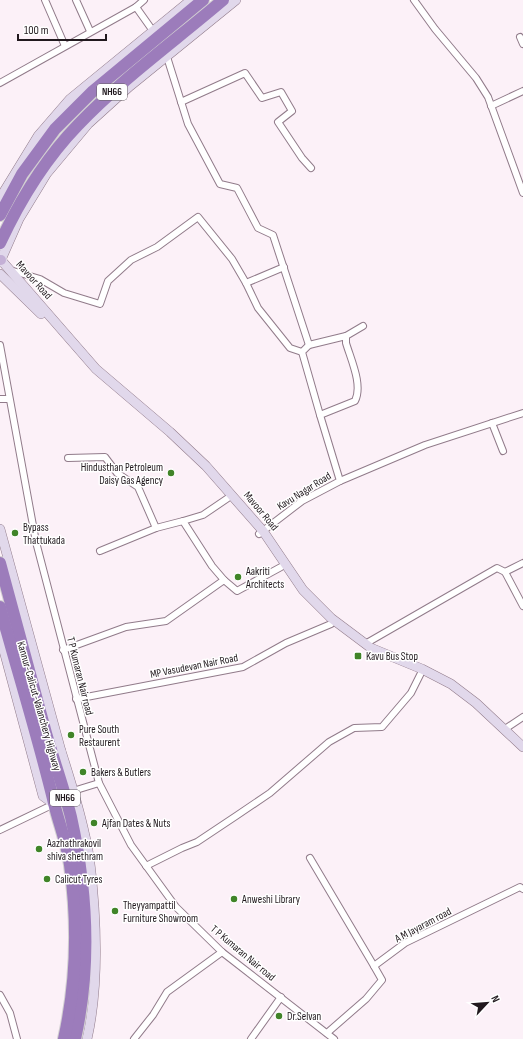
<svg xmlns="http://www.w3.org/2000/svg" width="523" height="1039" font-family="'Sofia Sans Condensed',sans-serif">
	<rect width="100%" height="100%" fill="#fcf1f8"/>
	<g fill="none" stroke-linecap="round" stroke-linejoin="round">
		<g stroke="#917b8a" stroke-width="8">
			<g id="street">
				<path d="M45,0L65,46"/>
				<path d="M76,0L90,31"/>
				<path d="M414,0L435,29L476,78L488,97L523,193"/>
				<path d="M136,7L153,31"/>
				<path d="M520,37L523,44"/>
				<path d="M167,57L188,124L220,184L237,188L258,228L273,235L309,345"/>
				<path d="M0,83L136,7L144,0"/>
				<path d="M181,102L245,73L262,98L281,92L292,111L278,122L302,158L311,168"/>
				<path d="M491,106L523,91"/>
				<path d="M10,270L40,279L64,293L100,304L108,281L131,260L157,247L198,217L232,259L246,283L284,267"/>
				<path d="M246,283L258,308L290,348L302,352"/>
				<path d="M0,345L36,542L99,783L131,845L176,907L222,952L334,1039"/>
				<path d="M0,399H9"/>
				<path d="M320,415L302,352L309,345L346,336"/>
				<path d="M492,423L503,451"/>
				<path d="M68,458L105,457L117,473L138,487L156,528"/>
				<path d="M340,481L425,445L523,413"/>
				<path d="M259,534L302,501L340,481L320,415L355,401C363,385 351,360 346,343V336L363,326"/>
				<path d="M100,551L156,528L183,521"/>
				<path d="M505,572L523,606"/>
				<path d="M224,580L212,566L183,521L203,515L228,498"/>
				<path d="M365,644L497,568L505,572L523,563"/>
				<path d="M63,650L126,627L166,621L224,580L237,591L281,567"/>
				<path d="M76,699L243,667L286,643L331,624L334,620"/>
				<path d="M505,729L523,717"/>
				<path d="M73,791L99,783"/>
				<path d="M0,830L54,804"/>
				<path d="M310,858L374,966"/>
				<path d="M146,866L182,848L197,842L236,816L270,793L329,742L354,728L382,727L411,693L421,673"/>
				<path d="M0,995L10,1013L17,1039"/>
				<path d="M327,1033L366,999L382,980L374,966L405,943L520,887L523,889"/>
				<path d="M134,1039L153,1015L167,992L222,952"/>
				<path d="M251,1039L281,997"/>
			</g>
		</g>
		<g stroke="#917b8a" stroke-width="10">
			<g id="secondary">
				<path d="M0,198L38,136L70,99L191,0"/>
				<path d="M1,260L96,369L170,432L206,466L263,531L303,590L331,618L371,648L422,669L451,684L476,703L523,747"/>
				<path d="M0,262L19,219L47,173L88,124L130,86L236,0"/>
				<path d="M0,274L41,314"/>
				<path d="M0,529L61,751L59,757"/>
				<path d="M0,636L43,796L54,804"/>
				<path d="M61,751C70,779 79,808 85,836C91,859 92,883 94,906C97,951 97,995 87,1039"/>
			</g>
		</g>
		<g stroke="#d3d1d2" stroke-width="12">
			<path id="primary" d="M0,260H1"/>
		</g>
		<g stroke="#d3d1d2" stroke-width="14">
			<g id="highway">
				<path d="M0,215L22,174L55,129L93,91L203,0"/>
				<path d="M0,243C20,200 45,159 78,125C122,79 175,41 223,0"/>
				<path d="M0,563C15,620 31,676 46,733C54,761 64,789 71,817C87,889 91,967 75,1039"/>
				<path d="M0,607C18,673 38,737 54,803C59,824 67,843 70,865C78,923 77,981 64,1039"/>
			</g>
		</g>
		<use href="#street" stroke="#fff" stroke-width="6"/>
		<use href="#secondary" stroke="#e1d8eb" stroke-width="9"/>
		<use href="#primary" stroke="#c4b0d6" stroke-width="10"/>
		<use href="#highway" stroke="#9c7cbb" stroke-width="12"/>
	</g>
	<g fill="#408428" stroke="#fff" stroke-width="1.5">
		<circle cx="171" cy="473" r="4"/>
		<circle cx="15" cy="533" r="4"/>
		<circle cx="238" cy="577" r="4"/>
		<rect x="354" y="652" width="8" height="8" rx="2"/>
		<circle cx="71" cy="735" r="4"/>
		<circle cx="83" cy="772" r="4"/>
		<circle cx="94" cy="823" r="4"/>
		<circle cx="39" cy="849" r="4"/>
		<circle cx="47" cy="879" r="4"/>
		<circle cx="234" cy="899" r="4"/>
		<circle cx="115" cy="911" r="4"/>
		<circle cx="279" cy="1016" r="4"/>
	</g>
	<g text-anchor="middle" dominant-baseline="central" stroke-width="3" stroke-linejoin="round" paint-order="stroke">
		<g fill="#fff" stroke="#645e62" stroke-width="1">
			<rect x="97" y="84" width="30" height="16" rx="3"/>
			<rect x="50" y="790" width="30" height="16" rx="3"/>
		</g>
		<g font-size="10" font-weight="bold" fill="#21191e">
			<text x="112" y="92">NH66</text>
			<text x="65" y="798">NH66</text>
		</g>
		<g font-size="11" fill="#21191e" stroke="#fff">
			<text transform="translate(34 280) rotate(48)">Mavoor Road</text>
			<text transform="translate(304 491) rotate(-32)">Kavu Nagar Road</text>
			<text transform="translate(261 511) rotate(50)">Mavoor Road</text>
			<text transform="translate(194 666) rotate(-11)">MP Vasudevan Nair Road</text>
			<text transform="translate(80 676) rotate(76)">T P Kumaran Nair road</text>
			<text transform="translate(39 706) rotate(74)">Kannur-Calicut-Valanchery Highway</text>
			<text transform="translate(423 925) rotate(-28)">A M Jayaram road</text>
			<text transform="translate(243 953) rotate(40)">T P Kumaran Nair road</text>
		</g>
		<g font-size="11" fill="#21191e" stroke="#fff" text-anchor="start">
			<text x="163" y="467" text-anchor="end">Hindusthan Petroleum<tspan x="163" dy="13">Daisy Gas Agency</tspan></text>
			<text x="23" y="527">Bypass<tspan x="23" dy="13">Thattukada</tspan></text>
			<text x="246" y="571">Aakriti<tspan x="246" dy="13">Architects</tspan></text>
			<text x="366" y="656">Kavu Bus Stop</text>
			<text x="79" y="729">Pure South<tspan x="79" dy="13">Restaurent</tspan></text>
			<text x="91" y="772">Bakers &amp; Butlers</text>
			<text x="102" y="823">Ajfan Dates &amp; Nuts</text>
			<text x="47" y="843">Aazhathrakovil<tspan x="47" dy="13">shiva shethram</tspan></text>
			<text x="55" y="879">Calicut Tyres</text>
			<text x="242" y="899">Anweshi Library</text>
			<text x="123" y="905">Theyyampattil<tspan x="123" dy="13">Furniture Showroom</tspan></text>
			<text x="287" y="1016">Dr.Selvan</text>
		</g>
	</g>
	<g transform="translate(487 1003) rotate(64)" stroke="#ffffff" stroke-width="3" paint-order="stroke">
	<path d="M0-3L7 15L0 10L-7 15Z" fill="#21191e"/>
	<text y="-6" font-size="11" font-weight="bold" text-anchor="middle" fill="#21191e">N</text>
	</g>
	<path d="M18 34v6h88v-6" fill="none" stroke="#21191e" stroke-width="2"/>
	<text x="24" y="34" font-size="12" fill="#21191e" stroke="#ffffff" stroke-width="3" paint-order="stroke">100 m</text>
</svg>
